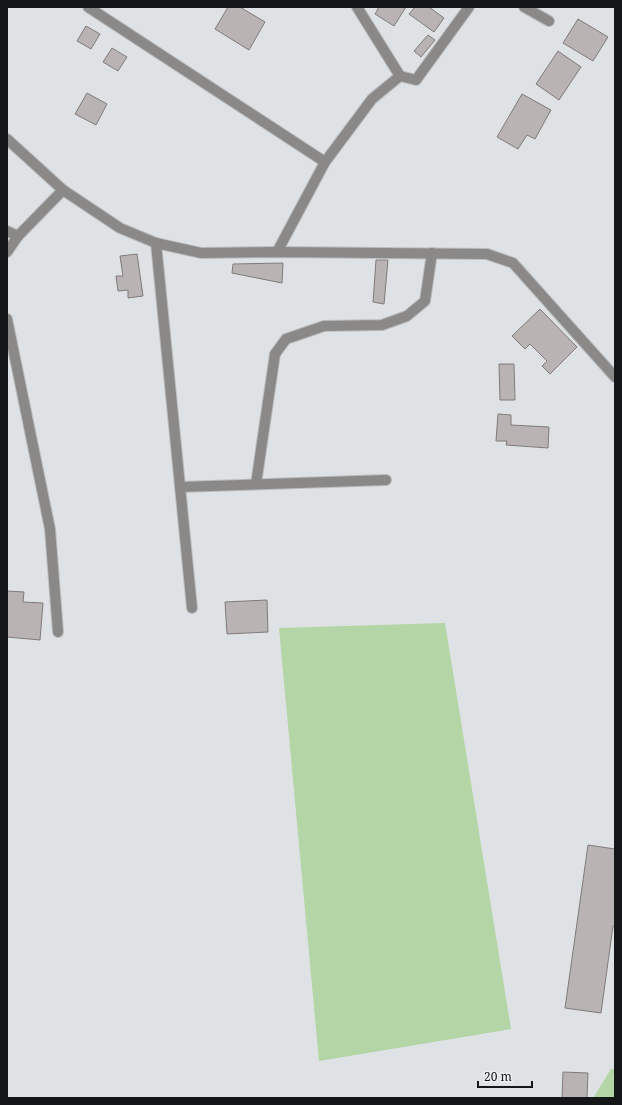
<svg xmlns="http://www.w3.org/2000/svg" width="622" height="1105" font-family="'Noto Serif',serif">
	<rect width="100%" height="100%" fill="#dee2e5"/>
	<g fill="#b4d5a5">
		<path d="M445,623L511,1029L319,1061L279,628Z"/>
		<path d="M611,1069H615V1098H593Z"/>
	</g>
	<g fill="#b9b4b3" stroke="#807b7a">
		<path d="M228,7H240L265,22L249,50L215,29Z"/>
		<path d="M379,7H406L394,26L375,14Z"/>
		<path d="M415,7H429L444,18L434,32L409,14Z"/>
		<path d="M578,19L608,37L593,61L563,43Z"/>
		<path d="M86,26L100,34L91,49L77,41Z"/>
		<path d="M428,35L435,40L421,57L414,51Z"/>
		<path d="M112,48L127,57L118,71L103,62Z"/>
		<path d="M558,51L581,67L559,100L536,84Z"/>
		<path d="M87,93L107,104L96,125L75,114Z"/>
		<path d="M522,94L551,110L535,139L527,135L518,149L497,137Z"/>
		<path d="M137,254L143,296L128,298V290L118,291L116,276H123L120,256Z"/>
		<path d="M376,260H388L384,304L373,302Z"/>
		<path d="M283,263L282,283L232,273L233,264Z"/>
		<path d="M540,309L577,347L550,374L542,366L547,361L530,344L525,349L512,336Z"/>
		<path d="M499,364H514L515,400H500Z"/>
		<path d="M498,414L511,415V425L549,427L548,448L506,445L507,441H496Z"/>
		<path d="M7,591L24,592L23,602L43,603L40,640L7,637Z"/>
		<path d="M267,600L268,632L227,634L225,602Z"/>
		<path d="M588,845L615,849V926H613L601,1013L565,1008Z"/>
		<path d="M563,1072L588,1073L587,1098H562Z"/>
	</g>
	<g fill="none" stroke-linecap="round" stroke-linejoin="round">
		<g stroke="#babdc0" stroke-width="12">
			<g id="minor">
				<path d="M88,7L325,162L277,252"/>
				<path d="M524,7L549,21"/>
				<path d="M400,76L416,80L469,7"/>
				<path d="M7,139L63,190L120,228L156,243L201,253L277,252L487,254L513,263L615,377"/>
				<path d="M325,162L372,99L400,76L357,7"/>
				<path d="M7,231L18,236L63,190"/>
				<path d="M156,243L192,608"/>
				<path d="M7,252L18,236"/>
				<path d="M7,319L50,529L58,632"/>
				<path d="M256,484L275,354L286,339L324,326L382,325L407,316L425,301L432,253"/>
				<path d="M180,487L386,480"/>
			</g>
		</g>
		<use href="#minor" stroke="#8a8987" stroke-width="10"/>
	</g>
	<rect width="622" height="1105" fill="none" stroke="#141617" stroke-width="16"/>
	<path d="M478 1081v6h54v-6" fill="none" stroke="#141617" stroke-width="2"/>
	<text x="484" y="1081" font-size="12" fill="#141617" stroke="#ebeff2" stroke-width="3" paint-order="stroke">20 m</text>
</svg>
